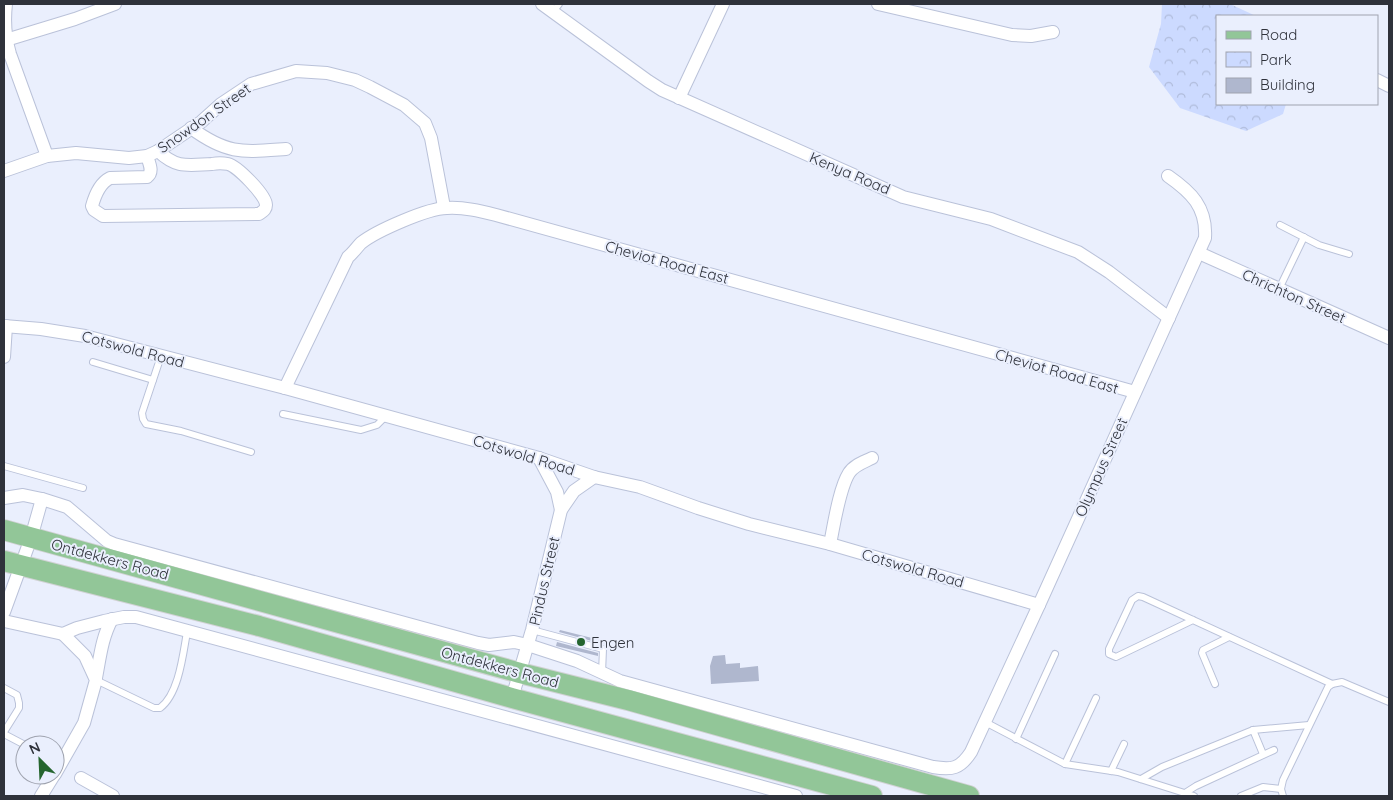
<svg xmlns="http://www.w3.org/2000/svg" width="1393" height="800" font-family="Quicksand,sans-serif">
	<defs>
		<pattern id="park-crowns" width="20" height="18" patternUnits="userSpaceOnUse" patternTransform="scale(1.25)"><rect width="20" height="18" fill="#ccdaff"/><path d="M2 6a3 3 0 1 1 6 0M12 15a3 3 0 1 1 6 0" fill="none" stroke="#b0bcdb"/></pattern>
	</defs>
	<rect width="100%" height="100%" fill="#eaeffd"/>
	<path fill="url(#park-crowns)" d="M1162,4H1230L1256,16H1217V104H1286L1283,114L1246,131L1180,108L1149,67L1161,24Z"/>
	<g fill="#afb7ce">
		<path d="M560,630L604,641L603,644L559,632Z"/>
		<path d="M557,642L598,653V656L556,646Z"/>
		<path d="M725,655L726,664L740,663V668L758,666L759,681L711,684L710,666L713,656Z"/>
	</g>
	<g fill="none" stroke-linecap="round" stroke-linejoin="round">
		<g stroke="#bac2d9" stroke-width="8">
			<g id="service">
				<path d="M553,12L559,4"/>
				<path d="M1280,225L1319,245L1349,254"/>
				<path d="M1279,289L1304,237"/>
				<path d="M161,356L142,413L143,419L146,424L181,431L251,452"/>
				<path d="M93,362L153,380"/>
				<path d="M283,414L361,430L377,425L386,416"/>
				<path d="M4,466L83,488"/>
				<path d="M1193,620L1116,657L1109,654V649L1132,600L1138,596L1143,597L1332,684"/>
				<path d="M532,630L603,649L602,673"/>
				<path d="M96,680L154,708H160C179,694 183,654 187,632"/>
				<path d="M1215,684L1202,653L1203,650L1229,637"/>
				<path d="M4,688L17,695L19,703V708L4,732"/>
				<path d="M985,722L1065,764L1118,772L1194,796"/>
				<path d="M1253,730L1309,725"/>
				<path d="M4,734L25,745"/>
				<path d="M1016,739L1055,654"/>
				<path d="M1065,764L1096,698"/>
				<path d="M1111,771L1124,744"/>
				<path d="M1141,779L1162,767L1253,730L1263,754"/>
				<path d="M1185,793L1196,786L1274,750"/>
				<path d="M1241,796L1263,787L1281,789"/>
				<path d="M1283,796L1281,789L1283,780L1328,687L1332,684L1342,682L1389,702"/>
			</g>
		</g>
		<g stroke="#bac2d9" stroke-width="14">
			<g id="minor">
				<path d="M6,4C4,21 5,37 10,54L47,156"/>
				<path d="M542,4L648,81L662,90L903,197L991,219L1078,252L1109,272L1169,318"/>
				<path d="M878,4L1012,35L1031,36L1053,32"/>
				<path d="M6,40L75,19L115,4"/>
				<path d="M1377,80L1389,86"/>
				<path d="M679,98L723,4"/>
				<path d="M191,128C228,155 243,152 286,149"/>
				<path d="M147,156C149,163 154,172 147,177L110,178C100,183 95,195 92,206L94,210L103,216L259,214C263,211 266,210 266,205C266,195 237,166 228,164C223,163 217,163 212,164C188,165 177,169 158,151"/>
				<path d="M4,171L47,156L76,153L129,158L147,156L158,151L201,122L221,104L251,84L296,71L327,73L355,80L370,87L404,105L425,123L431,138L444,207"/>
				<path d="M1199,253L1389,338"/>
				<path d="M4,326L41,329L85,336L285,388L539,458L594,477L640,487L698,508L749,524L830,544L1039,605"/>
				<path d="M4,357L6,326"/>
				<path d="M285,388L348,257C353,253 357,247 361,243C376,231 428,208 447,208C464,207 480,211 496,215L1135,392"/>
				<path d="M539,458L557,492L561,510"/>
				<path d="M4,498L23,495L42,499L31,538L4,612"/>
				<path d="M42,499L67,507L107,541L114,544L478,643L489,645L514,642L528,645L577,661L620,681L933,767C952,770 960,769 971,752L1039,605L1205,238C1207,207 1191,192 1168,176"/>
				<path d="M830,544C834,525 839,489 849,473C854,465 864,462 872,458"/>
				<path d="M4,621L63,634L77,628L104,621L124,617H136L796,796"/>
				<path d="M96,678C100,657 102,637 112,619"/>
				<path d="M512,698L532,630L561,510L574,491L594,477"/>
				<path d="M55,774L84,723L96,680L85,656L63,634"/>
				<path d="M81,778L113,796"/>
				<path d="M41,796L54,775"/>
			</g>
		</g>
		<g stroke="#d1d2d4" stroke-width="22">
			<g id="primary">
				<path d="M4,530L520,673L628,700L969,796"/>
				<path d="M4,561L259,626L512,698L872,796"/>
			</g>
		</g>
		<use href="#service" stroke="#fff" stroke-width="6"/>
		<use href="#minor" stroke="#fff" stroke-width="12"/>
		<use href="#primary" stroke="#92c698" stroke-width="20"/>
	</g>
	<circle fill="#25652e" stroke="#eaeffd" stroke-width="2" cx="581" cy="642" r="5"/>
	<g text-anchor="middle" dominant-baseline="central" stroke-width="4" stroke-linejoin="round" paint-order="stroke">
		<g font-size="15" fill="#2f323b" stroke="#eaeffd">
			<text transform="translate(204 118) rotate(-35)">Snowdon Street</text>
			<text transform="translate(850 173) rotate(23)">Kenya Road</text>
			<text transform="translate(667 262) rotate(15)">Cheviot Road East</text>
			<text transform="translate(1294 296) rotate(24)">Chrichton Street</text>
			<text transform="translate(133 349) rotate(15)">Cotswold Road</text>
			<text transform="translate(1057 371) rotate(16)">Cheviot Road East</text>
			<text transform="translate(524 455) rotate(17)">Cotswold Road</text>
			<text transform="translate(1101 467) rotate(-66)">Olympus Street</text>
			<text transform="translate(110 559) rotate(15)">Ontdekkers Road</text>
			<text transform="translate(913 568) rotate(16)">Cotswold Road</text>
			<text transform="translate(544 581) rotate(-77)">Pindus Street</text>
			<text transform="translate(500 667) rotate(15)">Ontdekkers Road</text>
		</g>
		<g font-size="15" fill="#2f323b" stroke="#eaeffd" text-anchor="start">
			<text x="591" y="642">Engen</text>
		</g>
	</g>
	<rect width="1393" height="800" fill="none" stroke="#2f323b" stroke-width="10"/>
	<rect x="1216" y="15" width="162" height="90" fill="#eaeffd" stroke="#9fa3af"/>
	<rect x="1226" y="31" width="25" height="8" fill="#92c698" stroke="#9fa3af"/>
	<text x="1260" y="40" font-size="15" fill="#2f323b">Road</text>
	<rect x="1226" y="52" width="25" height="15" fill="url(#park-crowns)" stroke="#9fa3af"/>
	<text x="1260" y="65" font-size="15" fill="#2f323b">Park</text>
	<rect x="1226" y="78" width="25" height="15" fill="#afb7ce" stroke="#9fa3af"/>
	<text x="1260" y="90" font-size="15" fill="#2f323b">Building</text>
	<g transform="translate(40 760) rotate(336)"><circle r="24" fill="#eaeffd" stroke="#9fa3af"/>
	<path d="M0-4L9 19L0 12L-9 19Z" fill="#25652e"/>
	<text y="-8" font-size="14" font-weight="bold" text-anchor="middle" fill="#2f323b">N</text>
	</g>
</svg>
